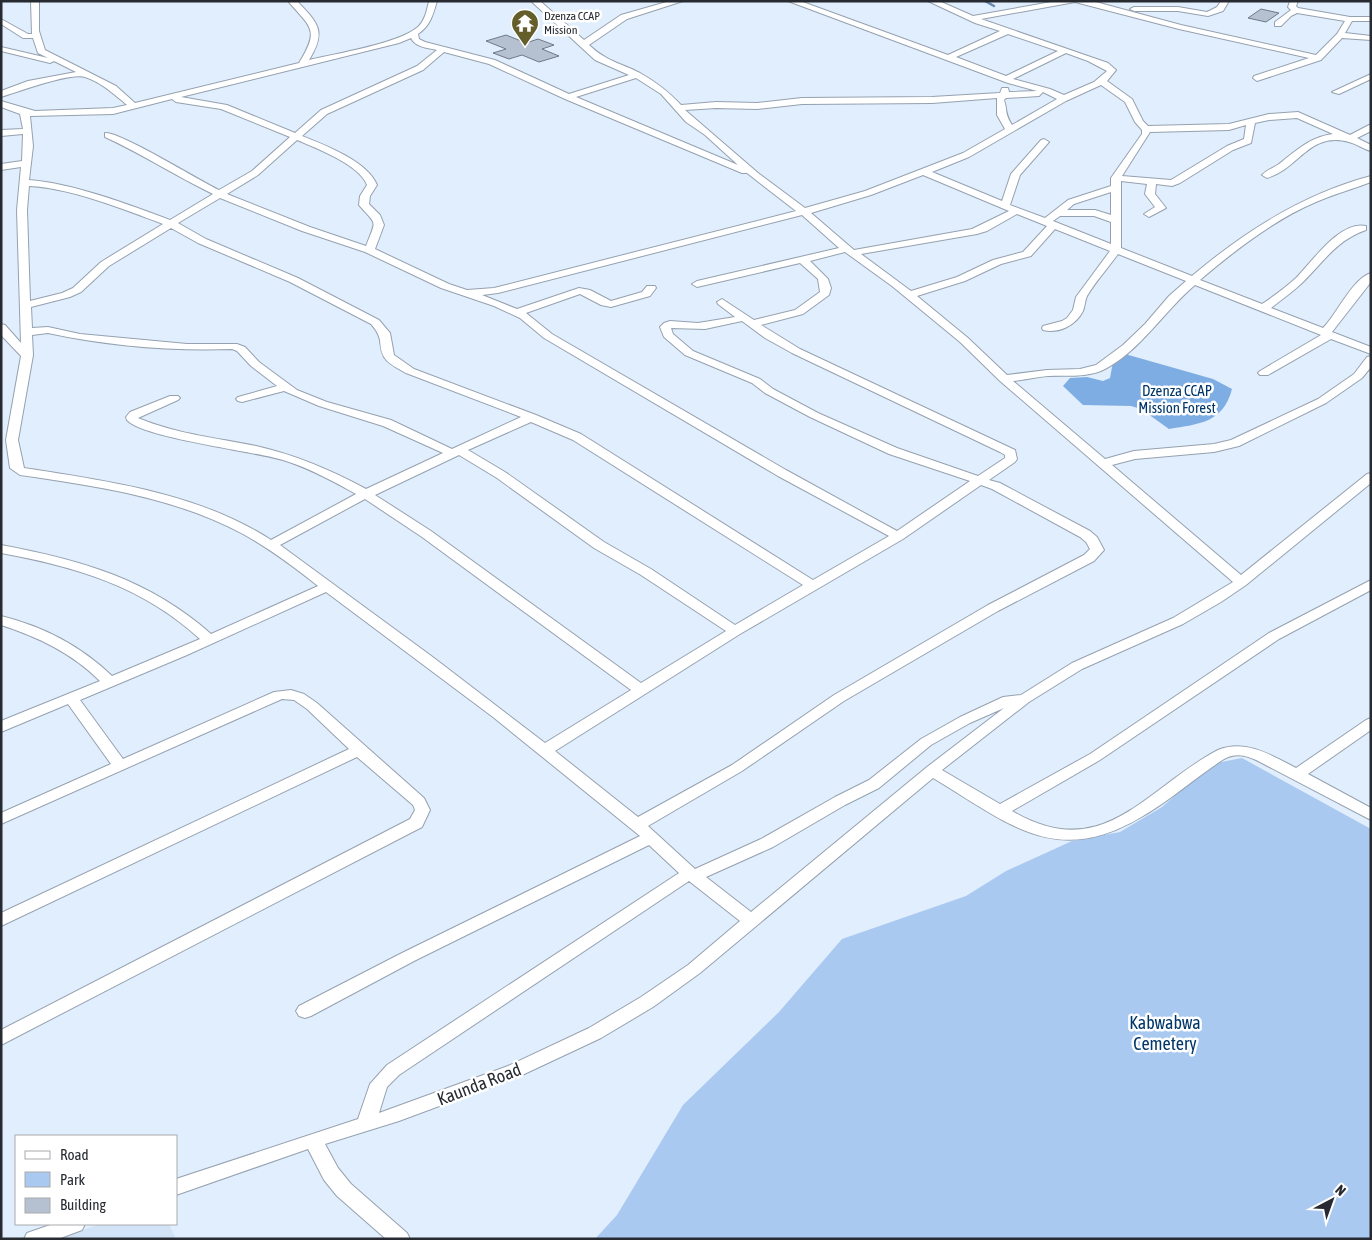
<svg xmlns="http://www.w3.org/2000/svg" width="1372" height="1240" font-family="'Asap Condensed',sans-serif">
	<rect width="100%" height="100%" fill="#e1eefd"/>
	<path fill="#d2e3f8" d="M100,1224H169L176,1239H58Z"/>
	<path fill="#a9c9f0" d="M1242,758L1371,829V1239H595L617,1215L683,1105L779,1012L842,939L966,896L1006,871L1072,841L1120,832L1162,807L1211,764Z"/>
	<path fill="#7dade3" d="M1125,354L1213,379L1232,389C1223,423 1199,424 1169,429L1141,409L1131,406L1083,405L1063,386L1070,378L1087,377L1103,381L1110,378L1113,362Z"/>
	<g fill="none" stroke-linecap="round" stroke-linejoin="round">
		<path stroke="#678ab2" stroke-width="2.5" d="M985,1L994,6"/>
	</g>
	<g fill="#b5c1d0" stroke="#6f7a87">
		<path d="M1261,9L1279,13L1266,22L1248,18Z"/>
		<path d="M506,35L526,43L538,39L554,45L542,49L559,56L539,62L522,55L509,59L493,53L506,49L486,41Z"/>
	</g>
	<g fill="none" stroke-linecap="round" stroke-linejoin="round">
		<g stroke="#95a1af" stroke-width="2">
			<g id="minor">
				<path d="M31,1H39V31L45,50L116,86L135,103L299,63C320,29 311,28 288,1H297C318,23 327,31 309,60C334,54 402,43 419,26C425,20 427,10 429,1H437C433,15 430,26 418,34L419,39L425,42L495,60L569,94L629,75L595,60L531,1H540L584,40L621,15L670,1H683L627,19L589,45C606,61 620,63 640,73C656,82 669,92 681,105L716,102L757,103L802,98L932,97L1000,93L1002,88H1008L1009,92L1037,91L1008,83L788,1H800L948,55L1000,31L975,23L928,1H939L973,16L1057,1H1092L1181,25L1316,55L1337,34L1345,21L1297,13L1291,16L1281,26H1275V22L1291,10L1288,7L1290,1H1298L1296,6L1298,8L1350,17H1371V21H1352L1345,33L1371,36V40L1342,38L1321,60L1257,81L1253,78L1254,76L1309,58L1179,29L1075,2L981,19L1108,63L1116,70L1107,81L1132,99L1143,121L1148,126L1229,124L1269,114L1298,112L1350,135L1371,124V131L1357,138L1371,145V151C1363,149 1357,144 1349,142C1309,131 1299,169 1267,178L1262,175C1267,170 1273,168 1279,164C1297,150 1310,137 1333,134L1297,118L1269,120L1255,123L1251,143L1233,150L1180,183L1172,186L1156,184L1155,194L1166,208L1149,217L1144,214L1155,207L1145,194L1147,184L1121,181V248L1192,276C1245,231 1303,194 1371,176V182C1353,189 1334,194 1316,202C1275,219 1234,251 1200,280L1262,304C1274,296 1285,288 1296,278C1312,262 1340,220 1366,226V230C1337,240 1324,261 1304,281C1294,291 1282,299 1271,308L1323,328C1337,314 1352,279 1371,273V282L1332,332L1371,347V354L1331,339L1268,375H1260L1258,373L1260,371L1321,335L1195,285C1164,311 1141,350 1105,369C1088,378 1066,375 1048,376C1036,377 1025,380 1013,381L1105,459L1134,451L1214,444L1231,440L1318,399L1354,374L1367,357L1371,356V367L1362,378L1326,403L1239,446L1214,452L1135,459L1112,465L1241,575L1367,474L1371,473V483L1246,585L1221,602L1183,624L1082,669L1029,702L942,770L1000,804L1090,754L1269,633L1371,580V590L1279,639L1100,760L1012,811C1104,865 1144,789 1218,750C1246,739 1271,755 1296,768L1366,720L1371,718V730L1308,774L1371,808V820L1260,762C1248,756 1237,752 1224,759C1196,777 1172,799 1143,816C1056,869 1008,823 933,778L700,973L653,1007L601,1038L520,1076L399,1121L325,1144L338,1168L351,1184L407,1233L410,1239H386L337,1196L324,1180L308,1149L176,1195V1179L358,1119L370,1084L387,1065L679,873L649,845L414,961L311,1016L305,1018L299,1016L296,1011L299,1006L402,953L640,836L493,717L326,592L187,655L80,700L123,759L274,692L291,690L304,694L317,703L424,798L430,810L422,827L1,1045V1030L410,819L415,810L413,805L357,757L1,926V913L349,749L307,709L294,700L282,699L1,824V813L111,764L68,704L1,732V721L100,681C72,653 38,637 1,625V616C42,626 81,646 112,676L200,639C142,586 77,567 1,553V545C81,560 149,579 211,634L318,586C294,567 270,549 243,534C175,497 95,486 20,475L10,468L6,440L21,356L1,335V324L5,325L21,343L17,210L21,167L1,170V164L22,161L23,134L1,136V130L23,129L20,114L1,107V101L35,111L113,108L127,105C114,94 101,82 85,77C71,72 17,92 1,97V91L28,81L76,72L54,61L50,63L1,51V47L48,58L38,53L33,38H23L1,24V19L28,34H32ZM1008,34L1058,51L1006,76L956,57ZM411,38C415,47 428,48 437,50L417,66L321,110L295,133L227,105L181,97L399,43ZM444,52L489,64L565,99L742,173H747L796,211L494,288L467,290L449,284L375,249L384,225L380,215L369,204L370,196L377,185C367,161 325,145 302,136L327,114L423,70ZM1066,53L1088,61L1107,71L1094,82L1064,95L1050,89L1013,79ZM636,78L661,94L686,122L705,135L738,165L576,97ZM1101,85L1125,102L1135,122L1142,130V134L1111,178V186L1068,200L1045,218L1010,205L1020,175L1049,142L1044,139L1041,140L1011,174L1002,201L932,172L969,157L1066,101ZM1043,92L1057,99L1012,125C1004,112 1008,112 1004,100L1006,98L1039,96ZM997,98V115L1005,129L963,153L865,191L805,208L758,173L685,110L716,108L757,109L802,104L932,103ZM172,99L176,102L221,109L290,137L252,171L219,190C200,181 119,131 105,133V137C142,154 176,176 213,194L170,220C130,205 72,183 29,180L33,146L30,116L113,114ZM1246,125L1244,139L1227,146L1171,180L1122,176L1150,132L1229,130ZM297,140C316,148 360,165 367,185L360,196L359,205C377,226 377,218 366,246L310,227L227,194L258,175ZM923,175L1009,211L972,229L854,250L811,213L871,195ZM29,186C71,188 123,209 163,224L101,262L73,288L62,293L30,301L27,210ZM1111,192V215L1095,210H1067L1074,204ZM220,198L302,231L365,252L441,288L494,306L520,318L544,338L778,476L889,536L813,580L581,434L536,415L414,369L394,355L390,333L379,320L298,278L206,239L178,223ZM1017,214L1047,226L1023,252L993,260L957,277L911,291L861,254L977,234L987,231ZM802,215L839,248L697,281L692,284L697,287L800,263L818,279L820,292L795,310L754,320L722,299L717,302L718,304L735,317L698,323L670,321L664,323L660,327L664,337L685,355L752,383L765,393L810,417L889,454L970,481L897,531L786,470L552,334L526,313L580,294L601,305L611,307L650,296L656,288L655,286H647L642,292L611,301L590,290L579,288L517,309L482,295L498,293ZM1060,216H1094L1111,222V244L1053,221ZM171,228L198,243L290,282L371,324C385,340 377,343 384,357C388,364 399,369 406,373L521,417L452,449L391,420L327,402L297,390L259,362L245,347L237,344H187L80,334L48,327L32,328L31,307L70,297L81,292L109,266ZM1055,229L1110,251L1076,297L1073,310L1067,318L1062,321L1043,326L1042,328L1043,330C1059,334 1076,325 1083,311C1085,306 1085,300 1087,296C1096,281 1108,268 1118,254L1186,281L1169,296L1145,324L1123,345L1096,365L1080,369L1047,370L1007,375L968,338L917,296L965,281L1001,264L1031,256ZM845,252L892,286L960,342L1000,381L1233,582L1173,618L1072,663L1021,695L1003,697L960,717L921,739L869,780L835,797L761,839L695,869L648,826L742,771L844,701L998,611L1094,561L1104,550L1097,537L1090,531L1000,483L989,480L1015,462L1017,459L1015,450L800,349L761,325L803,314L829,295L831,288L828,279L810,261ZM742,321L765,338L792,353L1000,452L1005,455V458L978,476L897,448L818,413L773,389L760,379L693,351L673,334L671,328L705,329ZM48,333C108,346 171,351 232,349L237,351L251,366L277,386L238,397L236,399L238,401L242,402L284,391L319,406L383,426L443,453L366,489C331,470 296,455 256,446C217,438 176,434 138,418L178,400L180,398L178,396H170L130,412L126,417L127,420C143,438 253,451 283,460C309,468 333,481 356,494L271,540C199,493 107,481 24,468L18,440L33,355L32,335ZM531,422L573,440L803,585L735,625L651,569L604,542L505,472L468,450ZM459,455L497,478L594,548L641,575L726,631L641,683L431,531L375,495ZM981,485L992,489L1080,537L1086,542L1090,549L1084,555L988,605L834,695L732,765L638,817L555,751L740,634L903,539ZM365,499L422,537L631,690L545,743L434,658L280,545ZM1004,708L927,767L751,912L706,877L773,847L845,805L879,788L931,745L970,723ZM689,881L740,921L688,965L641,997L589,1028L508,1066L379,1113L387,1087L399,1075Z"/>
				<path d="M1221,1H1229L1223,11L1208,16L1178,11H1134L1130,9L1134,7H1178L1207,12L1217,7Z"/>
				<path d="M1371,74V79L1339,94L1332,92Z"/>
				<path d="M53,1224H85L82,1230L58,1239H24L27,1233Z"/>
			</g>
		</g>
		<use href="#minor" fill="#fff" fill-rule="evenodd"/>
	</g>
	<defs>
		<g id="temple-pin" transform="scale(1.4375)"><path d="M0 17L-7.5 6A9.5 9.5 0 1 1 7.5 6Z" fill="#645e2a" stroke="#fff"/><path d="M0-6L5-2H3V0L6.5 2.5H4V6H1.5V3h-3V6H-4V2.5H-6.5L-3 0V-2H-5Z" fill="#fff"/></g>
	</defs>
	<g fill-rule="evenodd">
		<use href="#temple-pin" x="525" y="23"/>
	</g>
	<g text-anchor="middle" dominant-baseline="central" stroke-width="5" stroke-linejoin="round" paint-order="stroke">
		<g font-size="12" fill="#272b31" stroke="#fff" text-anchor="start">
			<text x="544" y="16">Dzenza CCAP<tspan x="544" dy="14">Mission</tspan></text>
		</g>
		<g font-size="15" fill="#013668" stroke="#fff">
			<text x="1177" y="390">Dzenza CCAP<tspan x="1177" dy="17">Mission Forest</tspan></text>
		</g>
		<g font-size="18" fill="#013668" stroke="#fff">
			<text x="1165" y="1022">Kabwabwa<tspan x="1165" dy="21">Cemetery</tspan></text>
		</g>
		<g font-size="18" fill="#272b31" stroke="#fff">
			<text transform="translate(479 1084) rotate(-21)">Kaunda Road</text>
		</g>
	</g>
	<rect width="1372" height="1240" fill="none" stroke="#272b31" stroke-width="5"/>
	<rect x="15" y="1135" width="162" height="90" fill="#ffffff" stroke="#a9aaad"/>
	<rect x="25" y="1151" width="25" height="8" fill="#ffffff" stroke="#a9aaad"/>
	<text x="60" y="1160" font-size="15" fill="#272b31">Road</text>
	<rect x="25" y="1172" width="25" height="15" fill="#a9c9f0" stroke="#a9aaad"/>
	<text x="60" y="1185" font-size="15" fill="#272b31">Park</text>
	<rect x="25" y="1198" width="25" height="15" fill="#b5c1d0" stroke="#a9aaad"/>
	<text x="60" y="1210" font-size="15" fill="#272b31">Building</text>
	<g transform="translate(1332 1200) rotate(41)" stroke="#ffffff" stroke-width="4" paint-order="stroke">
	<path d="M0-4L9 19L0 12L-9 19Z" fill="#272b31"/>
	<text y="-8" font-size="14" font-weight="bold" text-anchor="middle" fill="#272b31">N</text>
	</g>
</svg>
